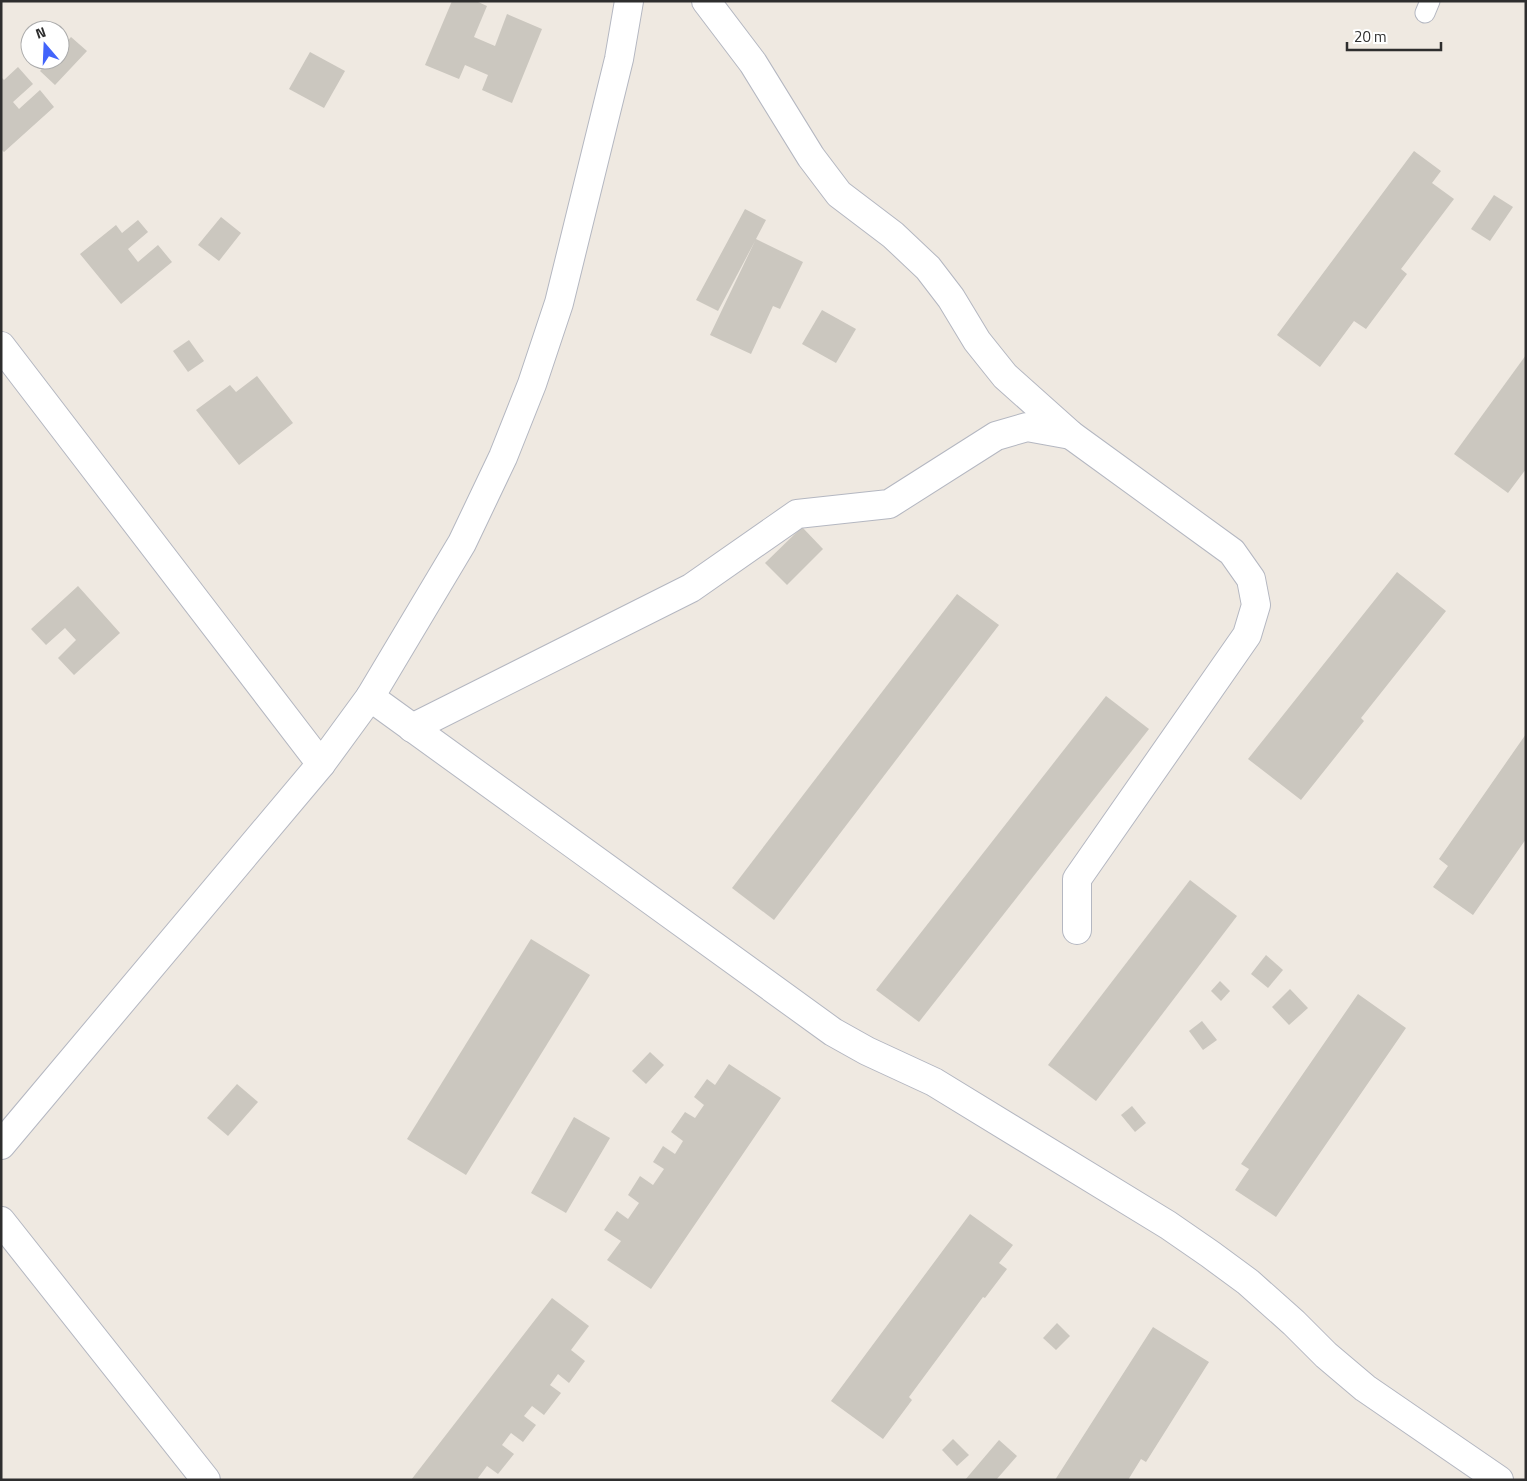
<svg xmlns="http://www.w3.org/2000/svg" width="1527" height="1481" font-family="'Titillium Web',sans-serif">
	<rect width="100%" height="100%" fill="#efe9e1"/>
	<g fill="#cbc7bf">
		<path d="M452,1H476L487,6L474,37L495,46L507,14L542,29L512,103L482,90L488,75L465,65L459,79L425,65Z"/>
		<path d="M71,37L87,51L55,85L40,71L50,60H60V49Z"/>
		<path d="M310,52L345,71L324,108L289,89Z"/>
		<path d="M18,67L33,84L13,102L19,109L40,90L54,107L4,152L1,149V77L4,80Z"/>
		<path d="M1414,151L1441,171L1432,183L1454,199L1401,269L1407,274L1366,329L1354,321L1320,367L1277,335Z"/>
		<path d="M1494,195L1513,207L1490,241L1471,229Z"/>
		<path d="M745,209L766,220L756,239L803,262L780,309L773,306L751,354L710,335L755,241L718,311L696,300Z"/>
		<path d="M221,217L241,233L219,261L198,245Z"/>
		<path d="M138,220L148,232L128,249L138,262L158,245L172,262L121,304L80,254L116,225L122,233Z"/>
		<path d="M822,310L856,329L836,363L802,344Z"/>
		<path d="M189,340L204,361L188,372L173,351Z"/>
		<path d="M1526,355V469L1508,493L1454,454Z"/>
		<path d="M257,376L293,423L239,465L196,410L230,385L236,392Z"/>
		<path d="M802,527L823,549L787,585L765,563Z"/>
		<path d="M1397,572L1446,611L1361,718L1364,721L1301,800L1248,759Z"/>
		<path d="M78,586L120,633L74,675L58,658L76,640L65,628L46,645L31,629Z"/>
		<path d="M957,594L999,625L774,920L732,888Z"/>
		<path d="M1106,696L1149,729L919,1022L876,990Z"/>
		<path d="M1526,734V839L1473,915L1433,887L1448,866L1439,859Z"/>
		<path d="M1190,880L1237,916L1096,1101L1048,1065Z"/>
		<path d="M531,939L590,975L466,1175L407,1139Z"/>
		<path d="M1266,955L1283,970L1268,988L1251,974Z"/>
		<path d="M1220,981L1230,991L1221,1001L1211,991Z"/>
		<path d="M1290,989L1308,1008L1289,1025L1272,1007Z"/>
		<path d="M1358,994L1406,1028L1276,1217L1235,1190L1249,1169L1241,1164Z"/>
		<path d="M1202,1021L1217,1040L1203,1050L1189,1031Z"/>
		<path d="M650,1052L664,1065L646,1084L632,1071Z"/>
		<path d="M729,1064L781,1098L651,1289L607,1260L621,1241L604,1230L617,1211L628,1219L639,1203L628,1195L640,1176L653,1185L664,1169L653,1162L663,1146L675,1154L683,1141L671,1132L685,1112L695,1118L704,1105L694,1097L707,1079L715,1085Z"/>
		<path d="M237,1084L258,1102L228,1136L207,1118Z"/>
		<path d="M1132,1106L1146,1123L1135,1132L1121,1115Z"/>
		<path d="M574,1117L610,1138L566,1213L531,1193Z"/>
		<path d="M970,1214L1013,1245L999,1263L1007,1269L985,1298L983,1297L909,1397L912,1400L883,1439L831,1401Z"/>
		<path d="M552,1298L589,1326L571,1350L585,1361L569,1383L558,1374L550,1385L561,1393L544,1415L532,1406L524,1416L536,1425L523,1442L511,1433L502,1445L514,1454L498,1474L487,1466L478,1478L480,1480H411Z"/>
		<path d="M1057,1323L1070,1336L1056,1350L1043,1338Z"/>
		<path d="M1153,1327L1209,1362L1146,1462L1141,1459L1128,1480H1055Z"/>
		<path d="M953,1439L969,1455L957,1466L942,1450Z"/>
		<path d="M999,1440L1017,1456L996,1480H965Z"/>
	</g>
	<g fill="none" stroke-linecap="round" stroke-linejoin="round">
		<g stroke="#b4b7c1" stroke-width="21">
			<path id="service" d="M1425,13L1430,1"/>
		</g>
		<g stroke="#b4b7c1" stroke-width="30">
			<g id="minor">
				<path d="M706,1L753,63L811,157L839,194L893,235L928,268L951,298L977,341L1005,376L1071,435L1232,552L1251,579L1256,605L1247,635L1077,879V930"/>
				<path d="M1,346L321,764"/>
				<path d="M370,697L833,1032L867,1051L934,1082L1168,1225L1210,1254L1248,1282L1294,1323L1326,1355L1365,1388L1499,1480"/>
				<path d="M412,728L691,588L797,514L889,504L996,436L1027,427L1071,435"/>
				<path d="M1,1145L321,764L370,697L462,543L503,457L532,384L559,303L619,59L629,1"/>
				<path d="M1,1221L206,1480"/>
			</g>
		</g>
		<use href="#service" stroke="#fff" stroke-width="19"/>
		<use href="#minor" stroke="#fff" stroke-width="28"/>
	</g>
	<rect width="1527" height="1481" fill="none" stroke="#2e2e2e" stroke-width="5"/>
	<g transform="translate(45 45) rotate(341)"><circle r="24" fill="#ffffff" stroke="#ababab"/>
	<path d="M0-4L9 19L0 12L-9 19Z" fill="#4264fb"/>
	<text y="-8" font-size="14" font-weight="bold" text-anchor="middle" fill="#2e2e2e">N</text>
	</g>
	<path d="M1347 42v8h94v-8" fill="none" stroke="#2e2e2e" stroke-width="2.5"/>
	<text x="1354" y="42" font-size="15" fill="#2e2e2e" stroke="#ffffff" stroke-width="4" paint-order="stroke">20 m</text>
</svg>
